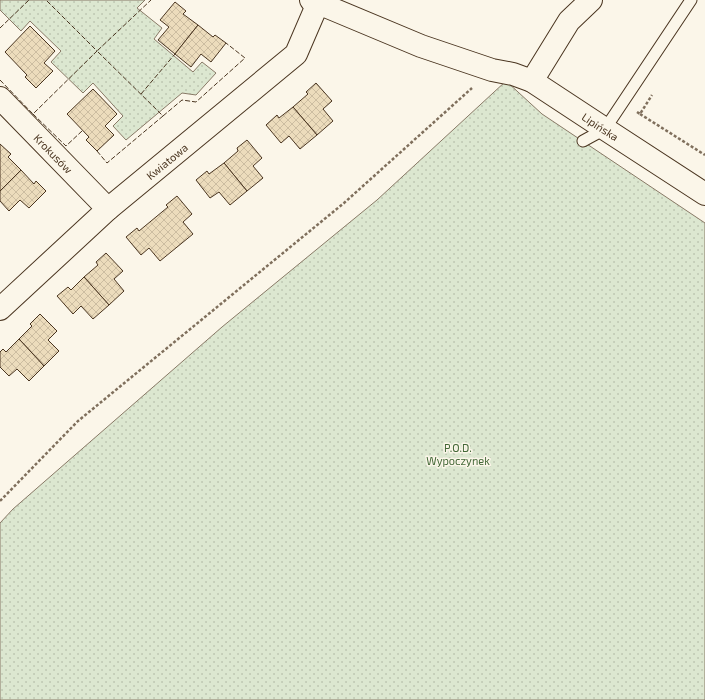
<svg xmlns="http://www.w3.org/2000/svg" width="705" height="700" font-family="'Exo 2',sans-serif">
	<defs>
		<pattern id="garden-dots" width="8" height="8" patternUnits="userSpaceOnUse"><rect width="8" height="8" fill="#dce7d0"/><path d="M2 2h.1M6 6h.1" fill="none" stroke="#bec7b2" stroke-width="1.8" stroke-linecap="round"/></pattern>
		<pattern id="building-cross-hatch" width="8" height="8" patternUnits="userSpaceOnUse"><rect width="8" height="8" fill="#ecdcbc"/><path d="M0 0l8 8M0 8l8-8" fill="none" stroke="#ccbda1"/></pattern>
	</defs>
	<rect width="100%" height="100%" fill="#fbf6e9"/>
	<g fill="url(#garden-dots)" stroke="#887966">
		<path d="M0,0H145L137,8L162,28L154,39L193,72L202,62L216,73L196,95L182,93L126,140L113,126L123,116L93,83L83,93L51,62L61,51L30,21L21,31L0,10Z"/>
		<path d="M506,81L542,114L705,223V700H0V523L13,509L222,327L377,200Z"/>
	</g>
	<g fill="url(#building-cross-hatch)" stroke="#4a3520">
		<path d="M175,2L186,11L183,14L198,25L175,54L158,40L169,27L160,20Z"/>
		<path d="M198,25L213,37L215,35L226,43L211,62L201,54L191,67L175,54Z"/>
		<path d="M30,26L55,51L44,63L53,71L36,88L25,77L27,75L5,52Z"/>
		<path d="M316,83L332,101L323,109L333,121L317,135L293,107L308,94L306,92Z"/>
		<path d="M93,89L117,114L105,126L114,135L97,151L86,140L89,137L67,114Z"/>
		<path d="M293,107L317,135L300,149L289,136L281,143L266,125L277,115L279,118Z"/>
		<path d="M247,140L262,158L253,166L263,178L247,191L224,163L238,151L237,148Z"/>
		<path d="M0,144L11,154L8,157L21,170L0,191Z"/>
		<path d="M224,163L247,191L230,205L219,192L210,198L196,180L207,171L209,174Z"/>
		<path d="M21,170L34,184L36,181L46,191L29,208L20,200L9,211L0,201V191Z"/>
		<path d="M177,196L192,214L183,222L193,234L160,261L149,248L141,255L126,237L137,228L139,231L168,207L166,205Z"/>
		<path d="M106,253L123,271L114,279L124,291L109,305L84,277L98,265L96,262Z"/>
		<path d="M84,277L109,305L93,319L81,306L73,314L57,296L68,287L71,290Z"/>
		<path d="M40,314L57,331L48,340L59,351L44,366L19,339L32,326L30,324Z"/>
		<path d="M19,339L44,366L29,381L17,369L9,376L0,367V352L3,349L6,352Z"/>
	</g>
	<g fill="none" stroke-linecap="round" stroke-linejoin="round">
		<g stroke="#4a3520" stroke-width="13">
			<path id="lane" d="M583,141L605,129L691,0"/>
		</g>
		<g stroke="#4a3520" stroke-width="24">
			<g id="street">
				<path id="s1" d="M311,0L421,46L492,70L513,74L532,81L605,129L705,194"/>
				<path d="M532,81L569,21L591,0"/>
				<path id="s2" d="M0,98L108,209"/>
				<path id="s3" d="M0,309L108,209L296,54L318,3"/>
			</g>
		</g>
		<g stroke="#7f6f5c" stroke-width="2.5" stroke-dasharray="3 2" stroke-linecap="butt">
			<path d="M637,112L640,114L652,95"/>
			<path d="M640,114L705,155"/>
			<path d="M0,501L78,421L344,203L472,88"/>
		</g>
		<use href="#lane" stroke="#fbf6e9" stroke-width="11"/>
		<use href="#street" stroke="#fbf6e9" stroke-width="22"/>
		<g stroke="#4a3520" stroke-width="1" stroke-dasharray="5 2" stroke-linecap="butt">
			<path d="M0,28L29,0"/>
			<path d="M0,80L33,114L97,51L46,0"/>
			<path d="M141,94L175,54"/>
			<path d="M33,114L66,146L82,131"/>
			<path d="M163,116L182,100L196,102L245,58L226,43"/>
			<path d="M97,151L107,163L163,116L97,51L151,0"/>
		</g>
	</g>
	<g text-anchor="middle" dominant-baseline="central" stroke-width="3" stroke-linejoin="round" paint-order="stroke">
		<g font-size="11" fill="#4a3520" stroke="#fbf6e9">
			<text stroke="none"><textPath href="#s1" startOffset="318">Lipińska</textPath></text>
			<text stroke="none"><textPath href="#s2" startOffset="77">Krokusów</textPath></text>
			<text stroke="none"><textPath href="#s3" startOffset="223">Kwiatowa</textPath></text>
		</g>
		<g font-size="11" fill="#436837" stroke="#fbf6e9">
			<text x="458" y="447">P.O.D.<tspan x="458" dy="13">Wypoczynek</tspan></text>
		</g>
	</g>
</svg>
